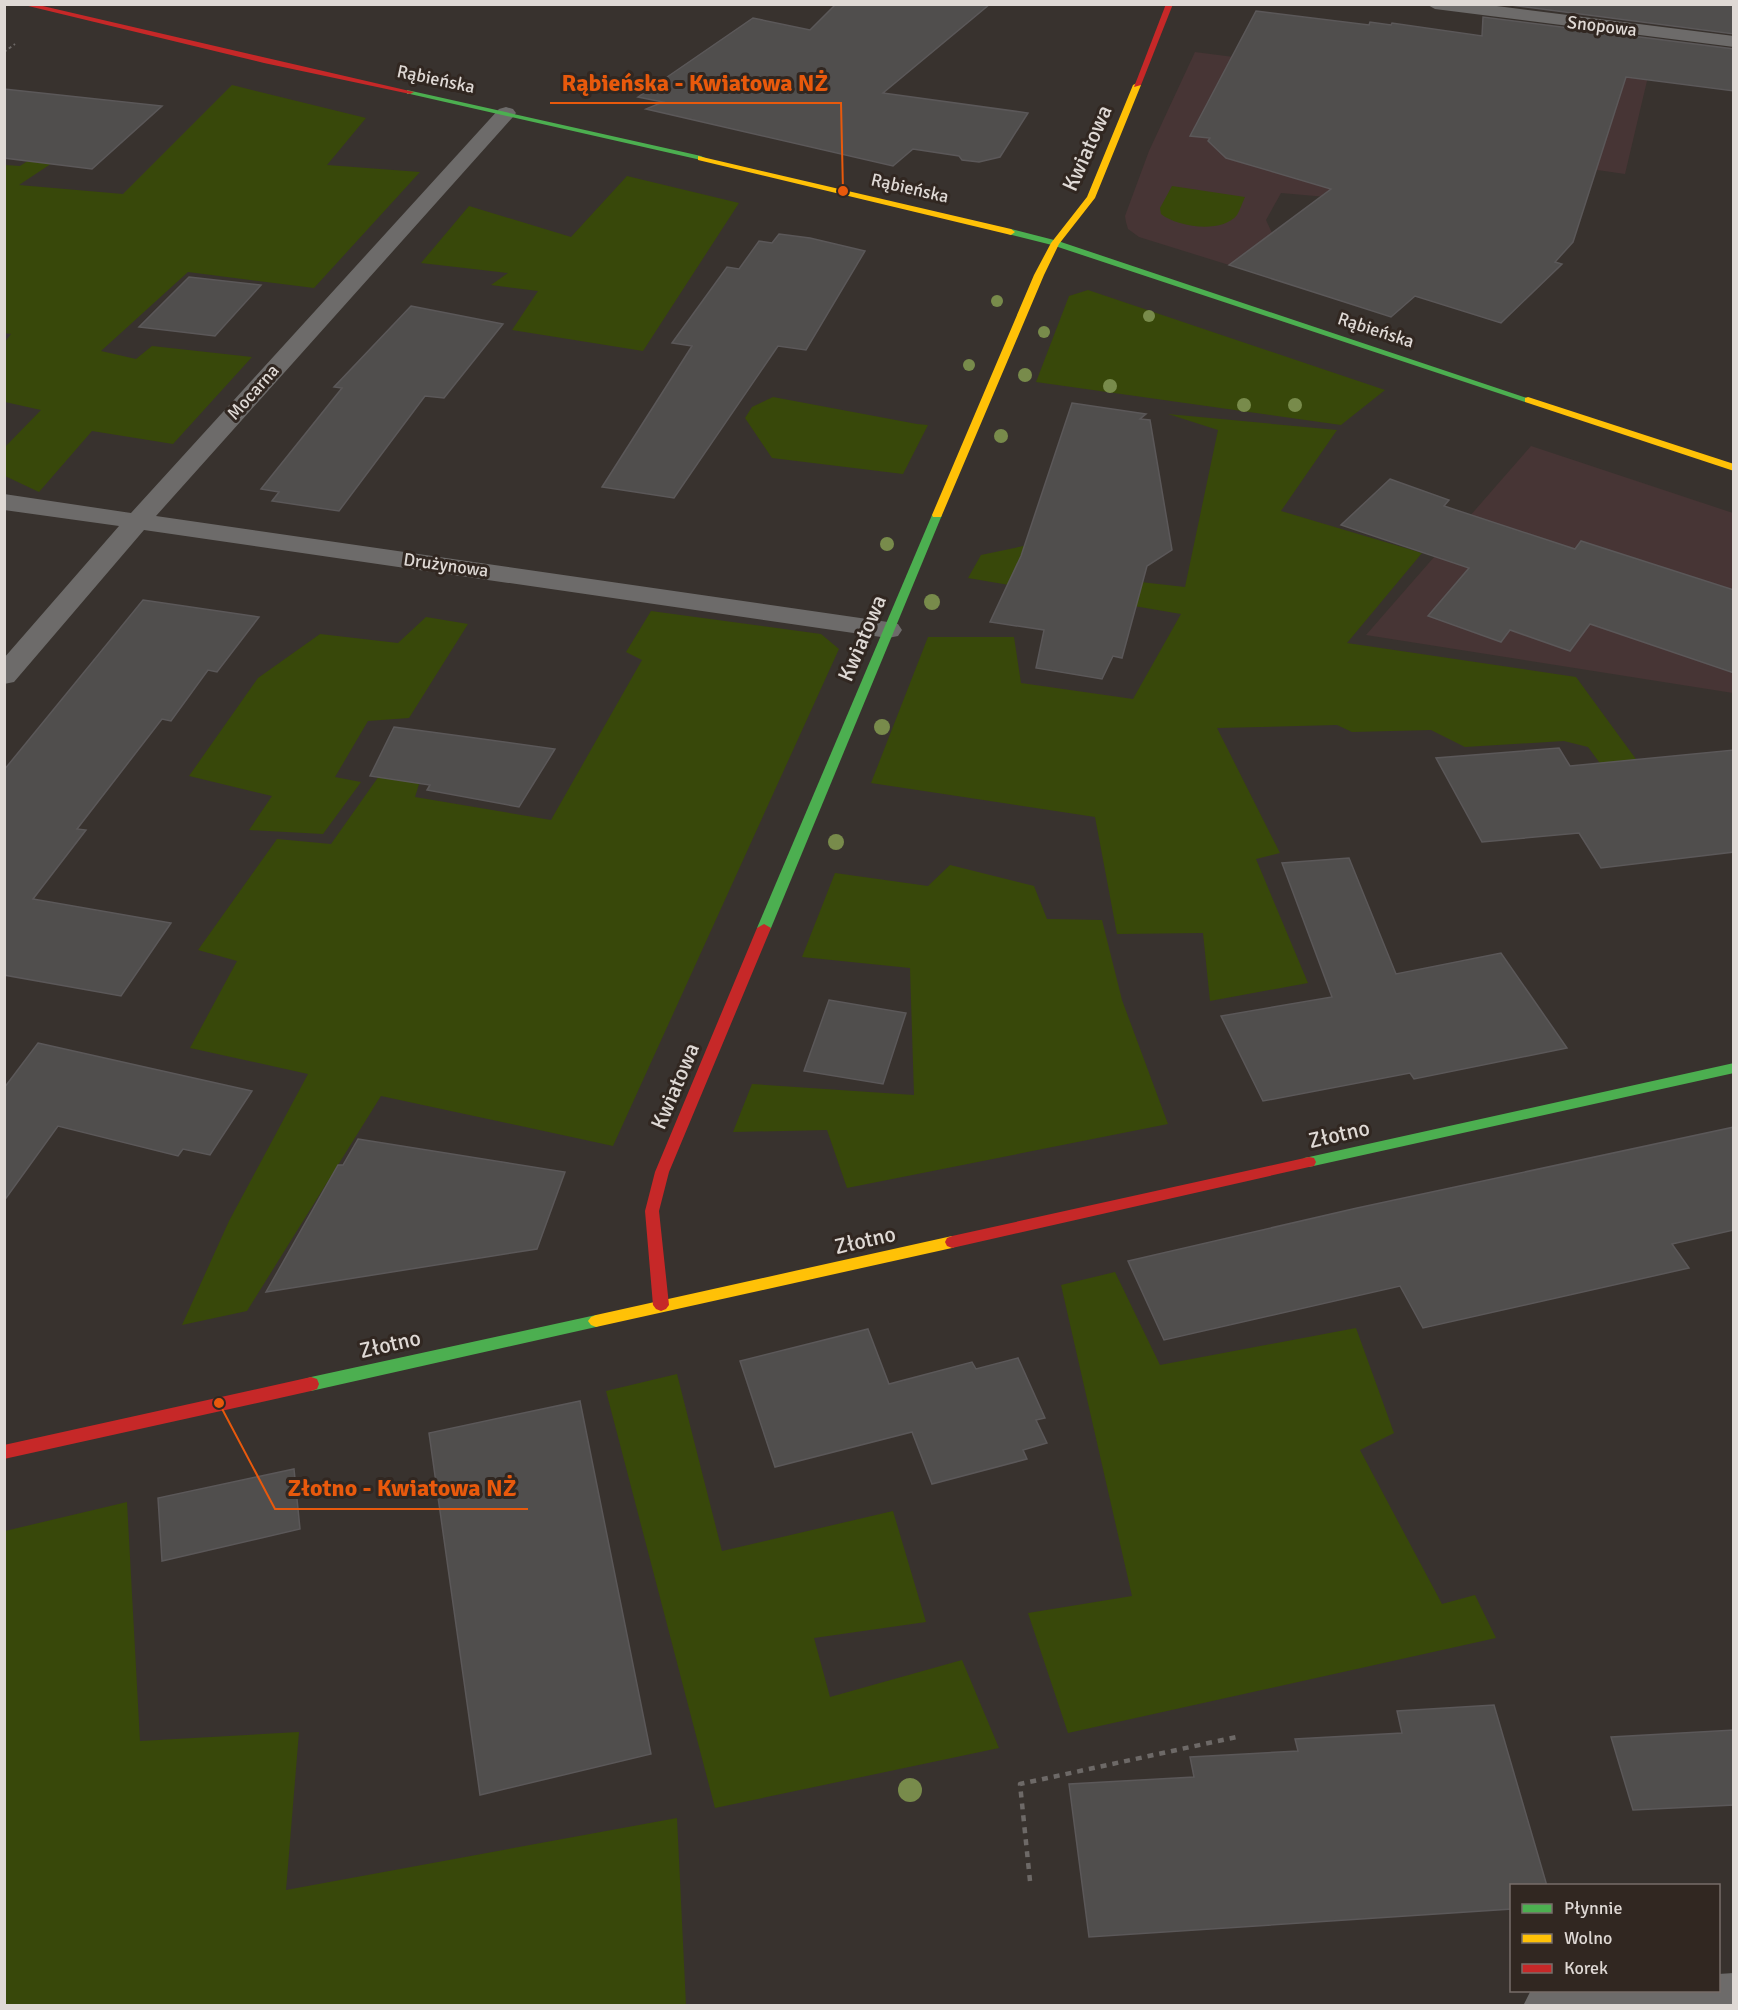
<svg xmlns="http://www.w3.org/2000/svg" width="1738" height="2010" font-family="Signika,sans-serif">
	<rect width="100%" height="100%" fill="#38322e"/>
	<g fill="#473535">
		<path d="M1655,47L1625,174L1457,150L1395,203L1281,193L1266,220L1272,233L1229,265L1139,237L1128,229L1126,222L1125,216L1149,151L1195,52L1578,102Z"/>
		<path d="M1531,446L1733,513V693L1366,635Z"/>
	</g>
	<g fill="#38480a">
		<path d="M232,85L366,118L327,165L420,172L314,288L188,272L101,351L136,359L152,346L252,357L173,444L92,431L39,492L5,476V447L41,410L5,402V342L11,334L4,333L5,165L20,166L87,122L105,128L19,185L123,194Z"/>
		<path d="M627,176L739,203L643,351L512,330L538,291L491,285L508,273L421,263L469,206L571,237Z"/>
		<path d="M1172,186L1245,197C1242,203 1240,210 1237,215C1222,234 1177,227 1161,214L1160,208Z"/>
		<path d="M1088,290L1385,390L1341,425L1036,382L1069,296Z"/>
		<path d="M773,397L917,424L928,425L903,474L772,458L745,418L752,407Z"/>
		<path d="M1168,414L1337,430L1281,511L1422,553L1347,643L1576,677L1706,855L1671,860L1588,747L1564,741L1465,747L1431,730L1352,732L1337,725L1217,728L1280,853L1256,859L1308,983L1210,1001L1203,933L1117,934L1095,817L871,783L928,637H1014L1021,683L1133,699L1181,614L968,578L981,555L1052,540L1051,572L1185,587L1218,430Z"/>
		<path d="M651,611L821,634L839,649L613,1146L381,1096L247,1311L182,1325L229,1221L308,1074L190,1048L237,961L198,950L277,839L331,844L379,776L420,781L415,797L551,820L642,660L626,652Z"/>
		<path d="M426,617L468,624L409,718L368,721L335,777L361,782L323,834L249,830L272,796L189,776L258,678L320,634L398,643Z"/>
		<path d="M950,865L1034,886L1047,919L1102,920L1122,1000L1168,1124L847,1188L827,1130L733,1132L752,1084L914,1095L910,968L802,957L835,873L928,886Z"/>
		<path d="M1115,1272L1160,1365L1356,1328L1394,1433L1360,1450L1442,1604L1475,1595L1496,1638L1068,1733L1028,1613L1132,1596L1061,1285Z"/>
		<path d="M677,1374L722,1551L893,1511L926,1622L814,1638L830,1697L962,1660L999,1748L715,1808L606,1391Z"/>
		<path d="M127,1502L140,1741L299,1732L286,1890L677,1818L686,2005H5V1531Z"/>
	</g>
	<g fill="#504e4d" stroke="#5b5859" stroke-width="1.5">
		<path d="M836,4H990L883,93L1028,113L1000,157L979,162L962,160L959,156L913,149L893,166L646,109L663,102L638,97L753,18L810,30Z"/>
		<path d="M1503,4H1734V34Z"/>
		<path d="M1256,11L1369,25L1370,22L1391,25L1392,23L1482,36L1483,17L1734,49V91L1626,77L1573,242L1555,262L1562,264L1501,323L1415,296L1391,317L1229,265L1331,189L1226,158L1208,141L1210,138L1190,136Z"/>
		<path d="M4,89L162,106L92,169L4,158Z"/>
		<path d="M779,234L810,238L865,251L806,350L778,346L674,498L602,487L692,346L672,343L727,267L739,269L759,241L772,243Z"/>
		<path d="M189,277L261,285L215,336L139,327Z"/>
		<path d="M411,306L503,324L444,398L425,396L339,511L272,501L279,492L261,489L342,388L334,387Z"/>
		<path d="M1072,403L1146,414L1140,419L1150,420L1172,550L1147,566L1122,658L1113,656L1102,679L1036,668L1044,630L990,622L1021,556Z"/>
		<path d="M1390,479L1449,500L1444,506L1575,549L1581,541L1734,590V673L1590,624L1570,651L1510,630L1501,642L1428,616L1469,568L1341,525Z"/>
		<path d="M143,600L259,617L217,672L208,670L171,721L162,719L77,829L86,830L33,899L171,923L121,996L4,975V770Z"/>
		<path d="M394,727L468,737L555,749L519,807L427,790L430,785L370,776Z"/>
		<path d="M1559,748L1570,766L1734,750V852L1601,868L1579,833L1482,842L1436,758Z"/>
		<path d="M1349,858L1396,974L1501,953L1567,1048L1414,1079L1410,1073L1263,1101L1221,1016L1332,997L1282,863Z"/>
		<path d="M829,1000L906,1013L883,1084L804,1071Z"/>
		<path d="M38,1043L176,1074L252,1091L210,1155L183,1149L178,1156L58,1126L4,1201V1088Z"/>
		<path d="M1734,1127V1230L1672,1244L1689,1268L1423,1328L1400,1286L1164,1340L1128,1261L1357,1208Z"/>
		<path d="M358,1139L565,1172L537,1249L266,1292L338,1165H343Z"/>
		<path d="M868,1329L889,1384L972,1362L976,1369L1018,1358L1045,1418L1036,1420L1047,1443L1023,1450L1027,1459L932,1484L912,1432L775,1467L740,1361Z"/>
		<path d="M580,1401L651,1754L480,1795L429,1433Z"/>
		<path d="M294,1469L300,1529L162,1561L158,1498Z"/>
		<path d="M1494,1705L1547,1886H1512V1909L1089,1937L1069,1784L1194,1777L1190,1757L1298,1751L1295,1739L1402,1733L1397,1711Z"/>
		<path d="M1734,1730V1805L1633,1810L1611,1737Z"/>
	</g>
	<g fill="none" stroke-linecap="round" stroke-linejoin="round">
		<path stroke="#6d6967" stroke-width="2" stroke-dasharray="3 3" stroke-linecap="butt" d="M4,52L15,44"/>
		<path stroke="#6d6967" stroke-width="4.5" stroke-dasharray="6 6" stroke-linecap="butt" d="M1030,1881L1020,1784L1241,1736"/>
		<path fill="#6d6b6a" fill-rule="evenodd" d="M1734,1973V2006H1523L1531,1990H1718V1974Z"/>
		<g fill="#6d6b6a" fill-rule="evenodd">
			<path d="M1426,4H1481L1734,36V47L1435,9Z"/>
			<path d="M506,107L513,109L516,113L513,117L156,516L888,622L898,624L902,630L898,636L888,638L144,530L14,682L4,684V658L119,526L4,510V494L131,513L499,109Z"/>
		</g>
		<g fill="#4caf50" fill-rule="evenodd">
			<path d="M407,90L701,156L705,158L701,160L410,94H407Z"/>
			<path d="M1011,229L1058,241L1533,400L1525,402L1052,245L1008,234V230Z"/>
			<path d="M937,512L942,515L771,928L769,931H759L757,928L932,515Z"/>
			<path d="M1734,1063V1073L1309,1167L1304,1166L1302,1162L1304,1158L1309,1157Z"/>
			<path d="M596,1315L601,1317L604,1321L601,1325L596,1327L311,1391L305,1389L303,1384L305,1379L311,1377Z"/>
		</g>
		<g fill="#ffc107" fill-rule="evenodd">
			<path d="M1137,83L1141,85L1095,198L1059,244L1044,275L942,515L941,517H933L932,515L1034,275L1051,243L1087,197L1133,85Z"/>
			<path d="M698,156L1011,229L1015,232L1011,235L698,160Z"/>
			<path d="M1528,397L1734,464V471L1525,402V398Z"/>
			<path d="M952,1236L957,1238L959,1242L957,1246L952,1248L596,1327L591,1325L588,1321L591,1317L596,1315Z"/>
		</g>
		<g fill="#c62828" fill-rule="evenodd">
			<path d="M20,4H34L414,92L410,94L264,63Z"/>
			<path d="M1166,4H1173L1141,85L1134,87Z"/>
			<path d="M764,924L771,928L669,1172L659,1211L669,1305L666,1309L661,1311L656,1309L653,1305L645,1211L655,1172L757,928Z"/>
			<path d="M1309,1157L1314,1158L1316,1162L1314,1166L1309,1167L952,1248L947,1246L945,1242L947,1238L952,1236Z"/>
			<path d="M311,1377L317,1379L319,1384L317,1389L311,1391L4,1459V1445Z"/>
		</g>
	</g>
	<g fill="#788b4b">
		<circle cx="997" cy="301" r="6"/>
		<circle cx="1149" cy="316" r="6"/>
		<circle cx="1044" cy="332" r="6"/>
		<circle cx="969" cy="365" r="6"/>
		<circle cx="1025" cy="375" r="7"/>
		<circle cx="1110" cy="386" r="7"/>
		<circle cx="1244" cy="405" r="7"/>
		<circle cx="1295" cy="405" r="7"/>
		<circle cx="1001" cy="436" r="7"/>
		<circle cx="887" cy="544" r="7"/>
		<circle cx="932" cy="602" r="8"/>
		<circle cx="882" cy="727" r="8"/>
		<circle cx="836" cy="842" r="8"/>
		<circle cx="910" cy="1790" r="12"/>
	</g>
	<g text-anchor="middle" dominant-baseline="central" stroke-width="6" stroke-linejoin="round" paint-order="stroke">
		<g font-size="18" fill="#dfd9d5" stroke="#312721">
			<text transform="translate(1602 26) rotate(7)">Snopowa</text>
			<text transform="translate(436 79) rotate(12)">Rąbieńska</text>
			<text transform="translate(910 188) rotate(13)">Rąbieńska</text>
			<text transform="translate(1376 330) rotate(18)">Rąbieńska</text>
			<text transform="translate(253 392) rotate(-48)">Mocarna</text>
			<text transform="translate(446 565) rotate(8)">Drużynowa</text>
		</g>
		<g font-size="22" fill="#dfd9d5" stroke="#312721">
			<text transform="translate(1087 148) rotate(-66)">Kwiatowa</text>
			<text transform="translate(862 638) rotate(-67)">Kwiatowa</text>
			<text transform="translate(675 1086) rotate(-67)">Kwiatowa</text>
			<text transform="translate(1339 1134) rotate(-13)">Złotno</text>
			<text transform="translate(865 1240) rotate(-13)">Złotno</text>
			<text transform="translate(390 1344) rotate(-13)">Złotno</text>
		</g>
	</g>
	<path fill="none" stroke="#e8590c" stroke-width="2" d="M843 191L841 103H550M219 1403L275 1509H528"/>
	<g fill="#e8590c" stroke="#312721" stroke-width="2">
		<circle cx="843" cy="191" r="6"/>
		<circle cx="219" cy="1403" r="6"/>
	</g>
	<g font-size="24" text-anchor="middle" font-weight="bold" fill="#e8590c" stroke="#312721" stroke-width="6" stroke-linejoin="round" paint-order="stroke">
		<text x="695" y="91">Rąbieńska - Kwiatowa NŻ</text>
		<text x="402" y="1496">Złotno - Kwiatowa NŻ</text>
	</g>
	<rect width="1738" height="2010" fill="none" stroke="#dfd9d5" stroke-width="12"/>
	<rect x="1510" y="1884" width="210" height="108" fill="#312721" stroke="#776e69" stroke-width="1.5"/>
	<rect x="1522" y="1904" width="30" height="9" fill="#4caf50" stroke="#776e69" stroke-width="1.5"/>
	<text x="1564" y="1914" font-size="18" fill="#dfd9d5">Płynnie</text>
	<rect x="1522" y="1934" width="30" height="9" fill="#ffc107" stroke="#776e69" stroke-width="1.5"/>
	<text x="1564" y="1944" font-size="18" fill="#dfd9d5">Wolno</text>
	<rect x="1522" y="1964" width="30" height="9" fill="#c62828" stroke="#776e69" stroke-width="1.5"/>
	<text x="1564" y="1974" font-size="18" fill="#dfd9d5">Korek</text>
</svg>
